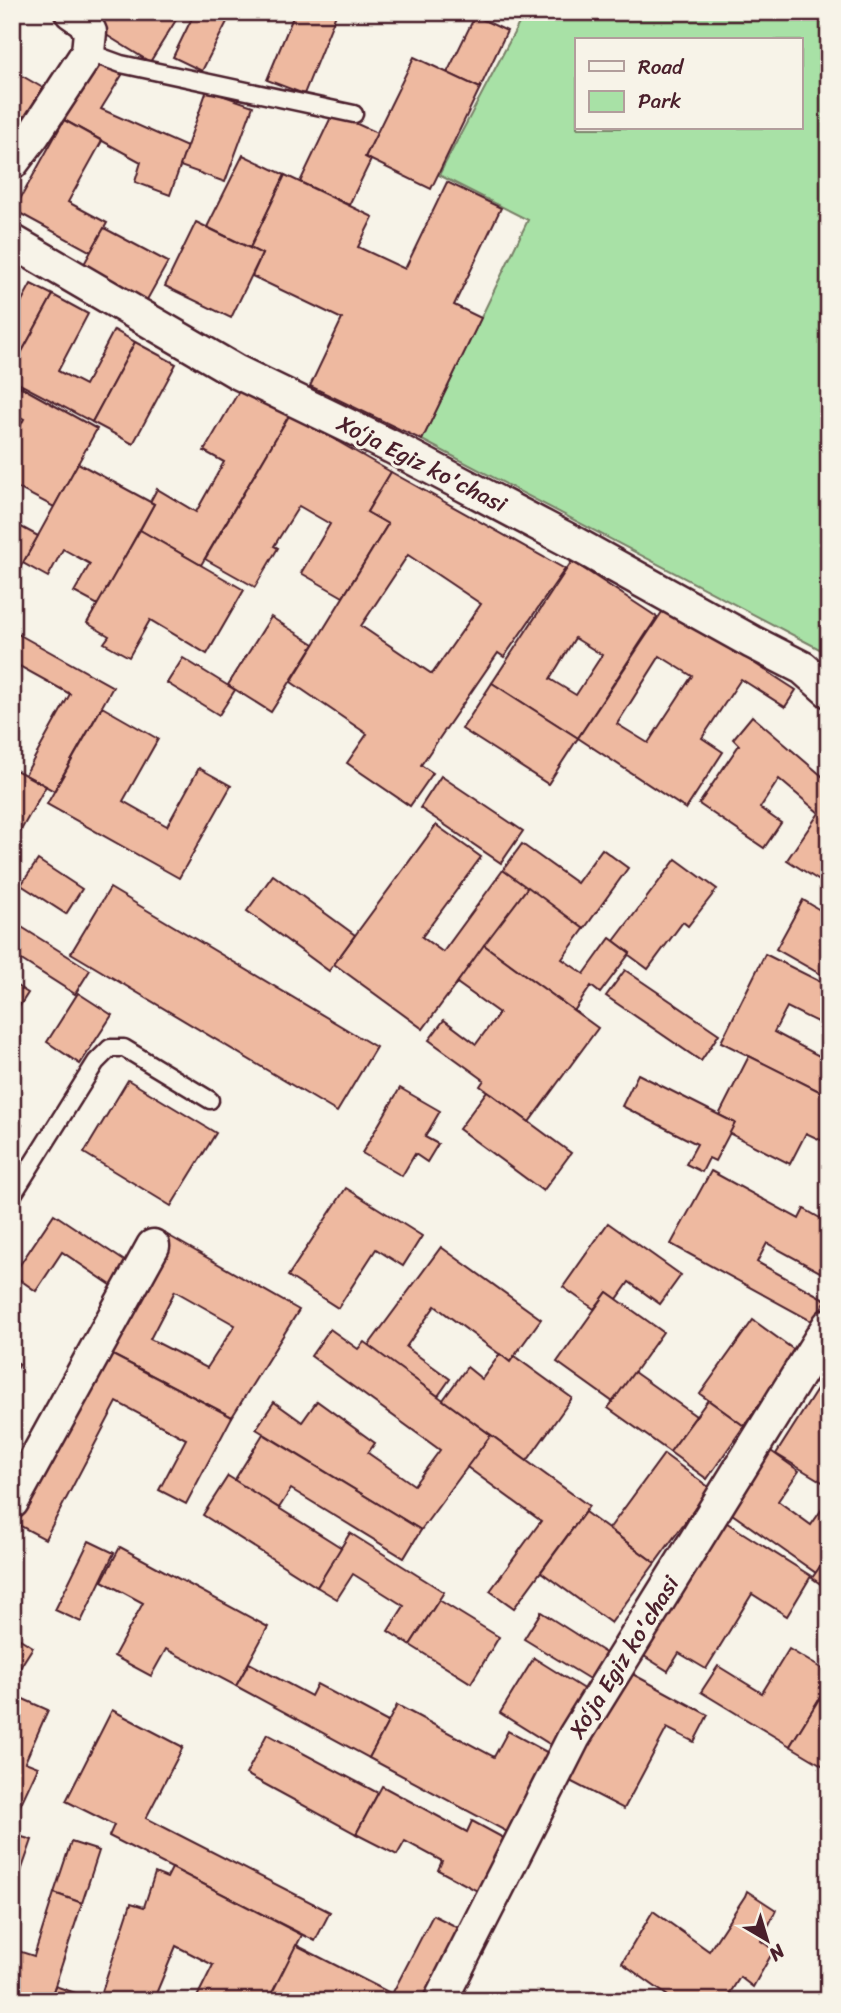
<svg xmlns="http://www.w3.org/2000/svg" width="841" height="2013" font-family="Sriracha,sans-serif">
	<rect width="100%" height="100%" fill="#f7f3e8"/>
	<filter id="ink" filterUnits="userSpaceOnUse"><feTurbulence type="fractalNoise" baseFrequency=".0143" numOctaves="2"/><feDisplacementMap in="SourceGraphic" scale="14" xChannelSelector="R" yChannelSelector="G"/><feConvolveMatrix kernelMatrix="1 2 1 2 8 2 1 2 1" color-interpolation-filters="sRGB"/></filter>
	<g filter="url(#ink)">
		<path fill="#a8e1a6" stroke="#798068" stroke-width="2" fill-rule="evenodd" d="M525,12H829V654L422,440L528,220L439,175ZM577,40H801V128H577Z"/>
		<g fill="#eeb9a0" stroke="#4a1f2b" stroke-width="2" fill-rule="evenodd">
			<path d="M105,12L117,20L122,12H181L150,62L95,28Z"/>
			<path d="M183,12H232L202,71L173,57L192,18Z"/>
			<path d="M295,12H337L304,94L267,80Z"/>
			<path d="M475,16L507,31L480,88L447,73Z"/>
			<path d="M414,57L480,88L431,189L365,157Z"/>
			<path d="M100,61L122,75L101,109L187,147L170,195L135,182L141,162L64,120Z"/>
			<path d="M12,70L43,88L12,138Z"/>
			<path d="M207,90L253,106L225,182L180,166Z"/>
			<path d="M333,113L377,133L365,157L371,160L349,205L300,182Z"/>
			<path d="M64,120L102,141L68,202L107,223L91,252L14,210Z"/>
			<path d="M243,155L285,175L250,248L207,227Z"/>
			<path d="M285,175L373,217L358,247L405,269L447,182L501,208L454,305L481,318L422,440L310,386L342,319L252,276L262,254L250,248Z"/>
			<path d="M196,222L262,254L231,318L165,286Z"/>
			<path d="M104,228L168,262L143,307L79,273Z"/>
			<path d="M31,284L53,295L12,370V319Z"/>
			<path d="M53,295L88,314L58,371L85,385L114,330L135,342L92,422L12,380V370Z"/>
			<path d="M135,342L176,364L133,444L92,422Z"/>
			<path d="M12,382L97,429L54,507L12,485V441L24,419L12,413Z"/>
			<path d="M242,386L290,414L201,565L140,530L154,504L150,502L157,489L196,512L224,462L204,451Z"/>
			<path d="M290,414L391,472L367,512L388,524L343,597L301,573L330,524L299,506L274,546L278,548L255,587L205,559Z"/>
			<path d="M78,463L154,504L98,605L74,592L90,564L63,549L48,577L23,563Z"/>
			<path d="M391,472L565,569L504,657L498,653L421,765L433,773L410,806L347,763L367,734L291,682L388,524L367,512ZM408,555L481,604L432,674L361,626Z"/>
			<path d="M12,522L38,536L12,582Z"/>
			<path d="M140,530L244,590L207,654L150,620L129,657L104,643L109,636L87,623Z"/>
			<path d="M572,561L657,617L578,738L492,683ZM575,638L602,655L576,695L550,679Z"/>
			<path d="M666,606L796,690L785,707L741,679L702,738L723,752L686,809L578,738ZM660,656L692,676L648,743L617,724Z"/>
			<path d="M271,617L314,644L271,712L228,685Z"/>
			<path d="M18,634L113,687L54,791L25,775L70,694L12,662V645Z"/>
			<path d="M183,658L235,690L219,715L167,683Z"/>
			<path d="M492,683L578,738L548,784L462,729Z"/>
			<path d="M102,707L158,739L123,801L167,826L199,768L231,786L179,878L47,804Z"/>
			<path d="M752,716L829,782V887L787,860L819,813L779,779L760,808L781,823L764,848L699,804L739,745L733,739Z"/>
			<path d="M12,768L46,786L12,846Z"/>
			<path d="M441,776L523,831L501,863L420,808Z"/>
			<path d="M436,825L481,857L422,937L443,952L503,870L528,887L423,1029L334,964Z"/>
			<path d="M522,844L577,883L602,849L628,868L584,929L503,870Z"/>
			<path d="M676,859L717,889L688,926L683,922L648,969L629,955L630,953L614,941Z"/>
			<path d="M38,860L82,889L66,914L21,885Z"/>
			<path d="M273,875L355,935L329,971L247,911Z"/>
			<path d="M528,887L584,929L562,959L584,974L610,938L630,953L600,993L591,986L574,1011L484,945Z"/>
			<path d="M110,888L376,1047L337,1112L71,953Z"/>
			<path d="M829,896V979L776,949L803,900L820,910Z"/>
			<path d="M12,921L90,970L75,994L12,954Z"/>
			<path d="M484,945L598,1028L529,1122L480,1086L484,1080L429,1040L444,1020L476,1044L499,1013L457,983Z"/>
			<path d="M765,954L829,986V1028L787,1007L774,1032L829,1061V1096L721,1042Z"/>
			<path d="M625,970L719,1034L701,1061L606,996Z"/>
			<path d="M12,983L28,993L12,1018Z"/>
			<path d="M78,993L112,1015L80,1064L47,1042Z"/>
			<path d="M749,1056L829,1096V1144L806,1133L790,1164L729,1133L735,1123L719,1115Z"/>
			<path d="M638,1074L735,1123L715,1161L709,1158L702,1172L686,1164L697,1144L622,1106Z"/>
			<path d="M128,1080L216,1133L171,1206L84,1153Z"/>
			<path d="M400,1088L440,1111L425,1137L438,1144L427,1162L415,1154L402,1176L362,1153Z"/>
			<path d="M487,1091L571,1153L543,1191L459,1129Z"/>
			<path d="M12,1119L22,1125L12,1141Z"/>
			<path d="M711,1171L799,1219L804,1209L820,1218L829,1202V1277L767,1243L757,1262L826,1300L813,1322L671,1244Z"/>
			<path d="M346,1188L422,1236L403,1266L376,1249L338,1308L288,1276Z"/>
			<path d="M54,1214L132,1266L117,1289L62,1252L36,1291L13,1275Z"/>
			<path d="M608,1223L681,1275L660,1304L629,1282L617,1299L607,1292L594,1309L563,1287Z"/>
			<path d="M164,1233L299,1310L232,1417L103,1350ZM175,1291L235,1325L207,1368L150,1339Z"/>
			<path d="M441,1247L541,1319L510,1362L435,1306L406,1347L450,1379L438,1396L368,1346Z"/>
			<path d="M607,1292L663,1332L613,1402L557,1362Z"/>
			<path d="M753,1320L797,1352L744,1426L700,1394Z"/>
			<path d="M330,1329L358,1349L364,1342L491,1435L421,1530L256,1429L274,1402L302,1422L317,1401L375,1443L368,1453L414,1485L440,1450L311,1356Z"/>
			<path d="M103,1350L232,1417L186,1504L159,1490L186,1439L117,1402L45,1539L13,1522Z"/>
			<path d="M500,1354L510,1362L514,1356L572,1398L527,1461L443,1400L467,1367L482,1379Z"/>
			<path d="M12,1360L20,1364L12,1377Z"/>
			<path d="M829,1371V1486L776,1454Z"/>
			<path d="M634,1372L696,1416L670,1452L608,1408Z"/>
			<path d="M708,1400L744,1426L707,1479L670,1452Z"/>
			<path d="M263,1434L421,1530L404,1558L291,1489L279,1508L234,1481Z"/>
			<path d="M491,1435L589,1506L514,1608L490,1591L541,1521L467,1467Z"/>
			<path d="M768,1449L799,1471L778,1501L811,1525L829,1499V1554L816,1573L725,1509Z"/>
			<path d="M664,1454L710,1488L655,1563L609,1529Z"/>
			<path d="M228,1476L342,1548L317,1587L203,1515Z"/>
			<path d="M585,1512L655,1563L611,1623L541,1572Z"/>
			<path d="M724,1521L811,1576L787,1616L752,1594L706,1669L679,1653L668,1671L636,1651Z"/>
			<path d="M350,1533L444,1592L410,1645L388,1631L404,1606L353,1574L337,1599L317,1587Z"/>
			<path d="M89,1541L114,1553L81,1622L55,1610Z"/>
			<path d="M120,1547L268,1627L236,1686L166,1649L151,1676L114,1656L143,1603L102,1581Z"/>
			<path d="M829,1554V1590L812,1578Z"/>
			<path d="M439,1600L499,1637L471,1683L410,1645Z"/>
			<path d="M541,1612L607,1654L591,1680L524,1639Z"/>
			<path d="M12,1634L33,1647L12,1680Z"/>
			<path d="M789,1649L829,1673V1683L790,1746L701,1692L718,1666L762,1693Z"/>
			<path d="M534,1658L590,1693L556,1748L500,1713Z"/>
			<path d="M249,1663L311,1696L317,1684L388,1722L369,1758L236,1686Z"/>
			<path d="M627,1671L708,1715L694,1742L667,1728L624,1809L568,1780Z"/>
			<path d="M829,1683V1705L819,1699Z"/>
			<path d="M21,1698L48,1710L25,1762L38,1767L18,1810L12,1807V1717Z"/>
			<path d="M819,1699L829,1705V1765L827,1768L790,1746Z"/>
			<path d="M397,1705L494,1757L508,1731L554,1756L511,1834L369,1758Z"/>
			<path d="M112,1710L183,1747L146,1818L330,1912L315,1941L109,1836L114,1825L66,1801Z"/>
			<path d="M267,1734L378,1793L356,1834L246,1774Z"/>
			<path d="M382,1786L467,1832L472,1821L509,1841L481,1893L438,1870L442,1861L405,1841L397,1855L356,1834Z"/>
			<path d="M12,1834L32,1840L19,1877L12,1875Z"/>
			<path d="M71,1842L99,1851L82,1903L54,1893Z"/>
			<path d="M172,1868L302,1935L268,2001H195L213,1965L176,1946L153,2001H99L131,1903L144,1907L155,1873L167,1878Z"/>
			<path d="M747,1891L776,1910L761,1941L774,1950L753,1987L740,1977L725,2001H675L622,1963L653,1911L709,1951L745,1896Z"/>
			<path d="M54,1893L82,1903L50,2001H12V1949L34,1956Z"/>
			<path d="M433,1915L469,1933L434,2001H405L392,1994Z"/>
			<path d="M296,1945L392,1994L405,2001H268Z"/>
			<path d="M55,1986L99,2001H50Z"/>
		</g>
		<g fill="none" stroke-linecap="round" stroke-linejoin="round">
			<g stroke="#4a1f2b" stroke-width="21">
				<g id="service">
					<path d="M88,52L121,64L354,114"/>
					<path d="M12,1196L96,1062L110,1048H124L210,1100"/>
				</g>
			</g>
			<g stroke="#4a1f2b" stroke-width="37">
				<g id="minor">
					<path d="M12,163L34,134L88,52L90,32L84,21L71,12"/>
					<path d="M12,241L237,372L392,447L574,543L752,642L803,668L829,691"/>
					<path d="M12,1502L153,1246"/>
					<path d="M440,2001L574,1737L829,1325"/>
				</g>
			</g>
			<use href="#service" stroke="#f7f3e8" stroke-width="16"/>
			<use href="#minor" stroke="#f7f3e8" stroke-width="32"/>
		</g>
	</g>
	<g text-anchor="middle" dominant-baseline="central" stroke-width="6" stroke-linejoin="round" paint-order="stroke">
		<g font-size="23" fill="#4a1f2b" stroke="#f7f3e8">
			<text transform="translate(422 464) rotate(27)">Xoʻja Egiz ko'chasi</text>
			<text transform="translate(624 1657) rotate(-58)">Xoʻja Egiz ko'chasi</text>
		</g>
	</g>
	<rect width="841" height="2013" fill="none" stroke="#f7f3e8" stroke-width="42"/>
	<rect x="21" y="21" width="799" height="1971" fill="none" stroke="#4a1f2b" stroke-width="2.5" filter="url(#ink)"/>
	<rect x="575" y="38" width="228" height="91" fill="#f7f3e8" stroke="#b29e9c" stroke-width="2"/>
	<rect x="589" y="61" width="35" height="10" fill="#f7f3e8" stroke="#b29e9c" stroke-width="2"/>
	<text x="638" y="74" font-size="21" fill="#4a1f2b">Road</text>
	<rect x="589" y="91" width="35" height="21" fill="#a8e1a6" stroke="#b29e9c" stroke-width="2"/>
	<text x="638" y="108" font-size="21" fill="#4a1f2b">Park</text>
	<g transform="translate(767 1940) rotate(142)" stroke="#f7f3e8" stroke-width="5" paint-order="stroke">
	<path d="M0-5L12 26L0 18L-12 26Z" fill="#4a1f2b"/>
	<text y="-10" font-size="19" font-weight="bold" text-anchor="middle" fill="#4a1f2b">N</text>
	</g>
</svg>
